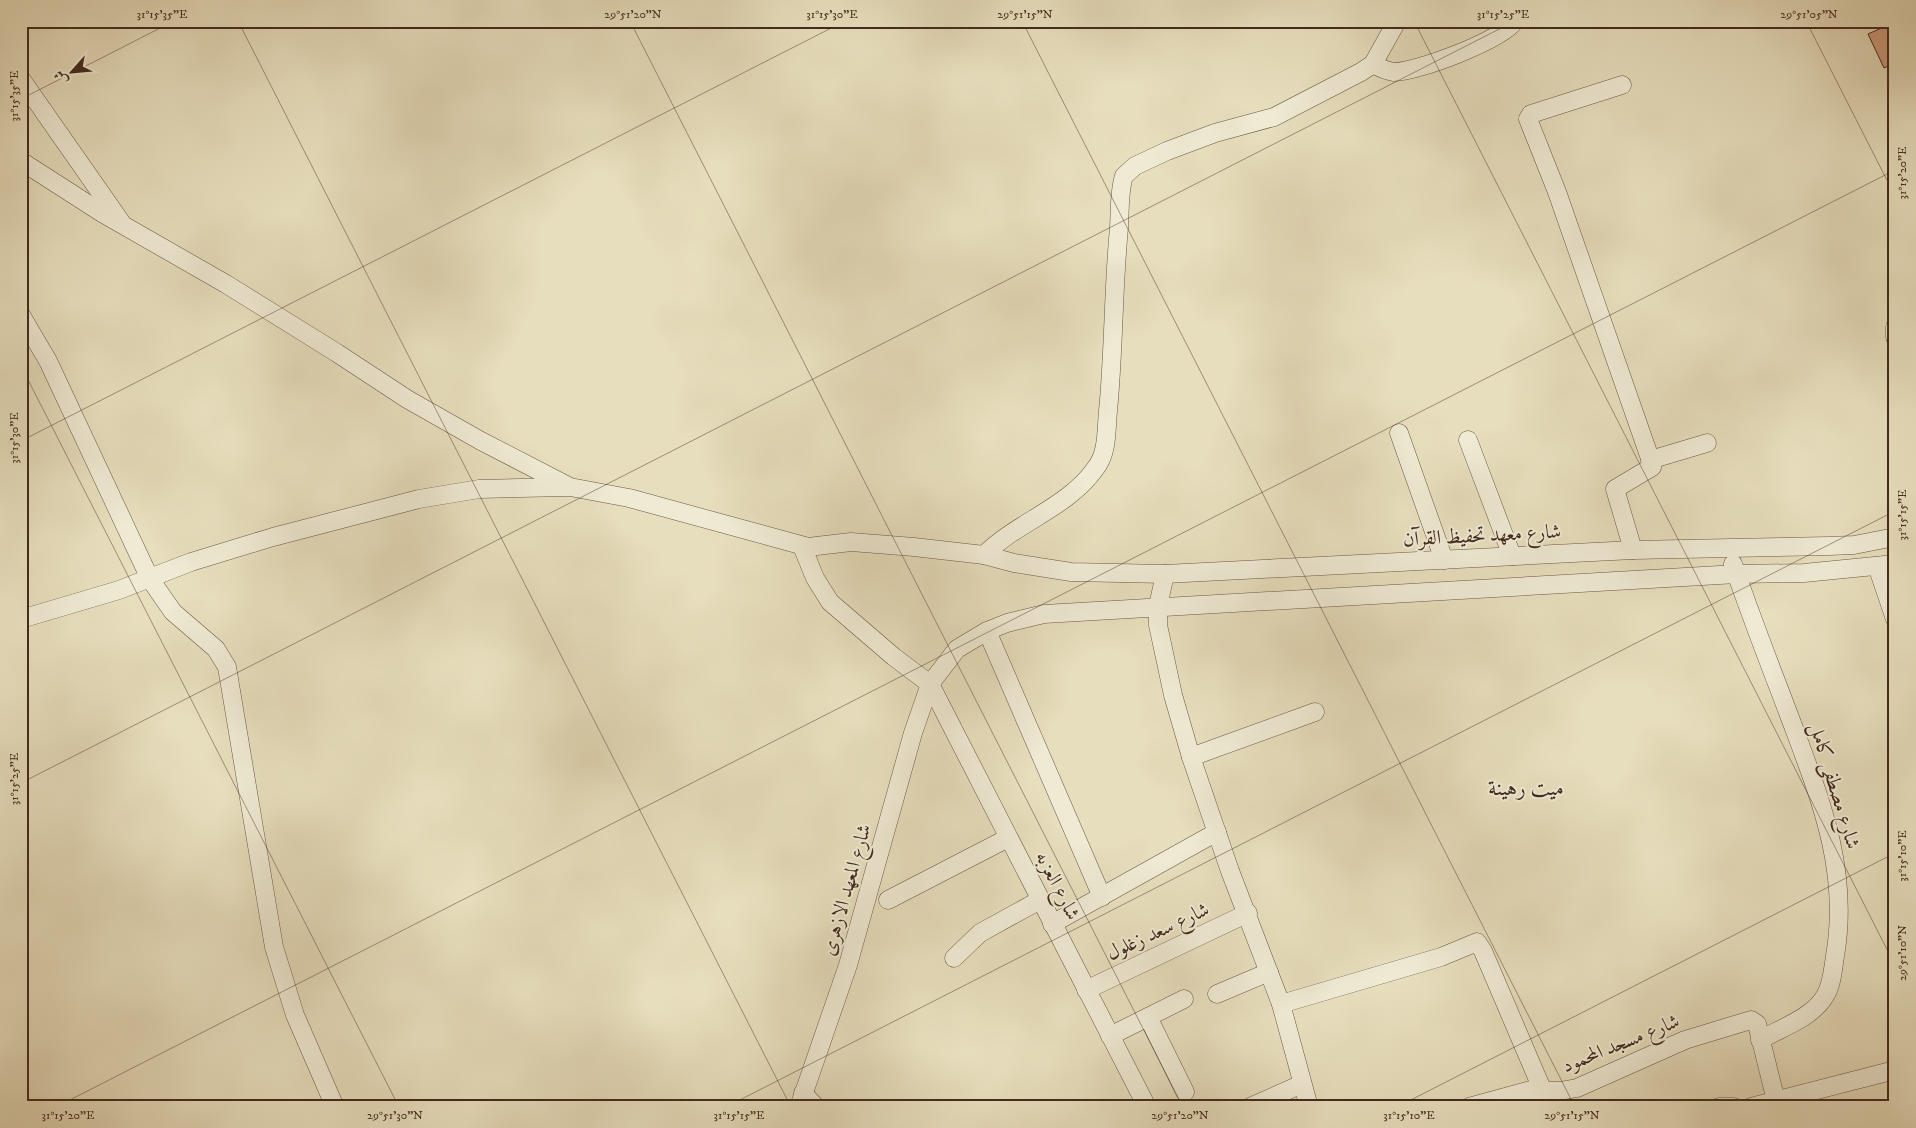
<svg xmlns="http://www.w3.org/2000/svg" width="1916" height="1128" font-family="'IM FELL DW Pica',Amiri,serif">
	<rect width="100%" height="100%" fill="#e7debd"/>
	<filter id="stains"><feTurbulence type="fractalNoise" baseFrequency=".004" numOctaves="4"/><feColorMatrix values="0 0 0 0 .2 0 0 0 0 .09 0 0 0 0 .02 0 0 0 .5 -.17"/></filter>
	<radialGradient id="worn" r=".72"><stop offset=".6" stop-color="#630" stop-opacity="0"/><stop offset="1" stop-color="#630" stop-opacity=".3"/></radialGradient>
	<path fill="#cf9a7e" stroke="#422a1e" d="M1895,22V63L1884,68L1868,34Z"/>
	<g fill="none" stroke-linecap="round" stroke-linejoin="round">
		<g stroke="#6b5746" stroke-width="19">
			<g id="minor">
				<path d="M1373,64C1380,68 1386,71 1394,72C1417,72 1502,40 1515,21"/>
				<path d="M21,79L121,222"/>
				<path d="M1622,85L1531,114L1528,119L1557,192L1652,464V467L1615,489L1633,550"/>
				<path d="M21,161L102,213L226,284L337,353L407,399L481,441L570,487L629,498L808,547L851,542L914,547L984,555L1014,563L1071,572L1165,574L1633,550L1829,546L1854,545L1895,537"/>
				<path d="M21,315L48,361L150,579L173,612L216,649L227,667L274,947L295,1015L335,1107"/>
				<path d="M1895,327V337"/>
				<path d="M1399,433L1444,560"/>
				<path d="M1468,440L1512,556"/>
				<path d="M1650,460L1707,443"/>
				<path d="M802,546L815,578L830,602L894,657L930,684L1147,1107"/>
				<path d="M984,555C1017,522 1067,508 1095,469C1108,453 1106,431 1108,411C1114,350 1113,289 1119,228C1120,212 1119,191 1124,176L1135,166L1167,151L1215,133L1274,117L1361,72L1373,64L1397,21"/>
				<path d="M1733,564C1752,620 1774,675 1795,731C1823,806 1849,874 1835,956C1833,969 1832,985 1825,996C1812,1018 1781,1028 1760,1040"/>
				<path d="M1877,566L1895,619"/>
				<path d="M1165,574L1158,606V625L1173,695L1191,757L1230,871L1281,1004L1309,1107"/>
				<path d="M21,619L119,590L191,562L273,537L419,499L479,489L567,487"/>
				<path d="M987,631L1102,897"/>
				<path d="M1191,757L1315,712"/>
				<path d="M888,900L1008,838"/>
				<path d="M1052,924L1217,832"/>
				<path d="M954,958L980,933L1040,900"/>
				<path d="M1086,990L1248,913"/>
				<path d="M1217,994L1269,972"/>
				<path d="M1281,1004L1441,957L1477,942L1483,951L1542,1089"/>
				<path d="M1148,1017L1185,1092"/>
				<path d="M1110,1036L1184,999"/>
				<path d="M803,1093L816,1107"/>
				<path d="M799,1107L848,965L913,733L930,684L957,649L987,631L1007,623L1044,614L1737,574L1804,573L1895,564"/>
				<path d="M1250,1107L1302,1084"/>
				<path d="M1469,1107L1531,1090L1560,1091L1577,1088L1685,1040L1751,1020L1757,1024L1776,1101"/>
				<path d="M1719,1107H1734"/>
				<path d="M1751,1107L1895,1070"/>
			</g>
		</g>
		<use href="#minor" stroke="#efead4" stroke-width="18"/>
	</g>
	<path fill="none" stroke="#422a1e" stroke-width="1" stroke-opacity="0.45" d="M238,21L791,1107M630,21L1183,1107M1022,21L1575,1107M1414,21L1895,965M1806,21L1895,196M21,99L174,21M21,366L399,1107M21,441L845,21M21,783L1515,21M56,1107L1895,170M726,1107L1895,511M1397,1107L1895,853"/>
	<g text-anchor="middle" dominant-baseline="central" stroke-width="4" stroke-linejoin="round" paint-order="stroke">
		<g font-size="20" fill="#422a1e" stroke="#efead4">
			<text transform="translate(1482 536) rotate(-3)">شارع معهد تحفيظ القرآن</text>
			<text transform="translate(1834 786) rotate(73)">شارع مصطفى كامل</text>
			<text transform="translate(1057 886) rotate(63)">شارع العزبه</text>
			<text transform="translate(847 890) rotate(-74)">شارع المعهد الازهرى</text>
			<text transform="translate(1158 932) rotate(-25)">شارع سعد زغلول</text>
			<text transform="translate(1621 1044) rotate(-22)">شارع مسجد المحمود</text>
		</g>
		<g font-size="22" fill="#422a1e" stroke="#efead4">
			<text x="1526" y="788">ميت رهينة</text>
		</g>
	</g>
	<rect width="1916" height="1128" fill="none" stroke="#e7debd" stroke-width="55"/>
	<g transform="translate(72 72) rotate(243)" stroke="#efead4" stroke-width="4" paint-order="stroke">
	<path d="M0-4L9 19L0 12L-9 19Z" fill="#422a1e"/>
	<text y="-8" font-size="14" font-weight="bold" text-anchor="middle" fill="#422a1e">ش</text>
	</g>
	<rect x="28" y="28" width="1860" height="1072" fill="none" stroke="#422a1e" stroke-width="2"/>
	<g font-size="12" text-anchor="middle" fill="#422a1e">
		<text x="162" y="18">31°15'35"E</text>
		<text x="633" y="18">29°51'20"N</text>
		<text x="832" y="18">31°15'30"E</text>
		<text x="1025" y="18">29°51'15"N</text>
		<text x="1503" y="18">31°15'25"E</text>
		<text x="1809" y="18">29°51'05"N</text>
		<text transform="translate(14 96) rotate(-90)" y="4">31°15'35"E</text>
		<text transform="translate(1902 173) rotate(-90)" y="4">31°15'20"E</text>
		<text transform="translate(14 438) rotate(-90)" y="4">31°15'30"E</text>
		<text transform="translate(1902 515) rotate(-90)" y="4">31°15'15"E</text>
		<text transform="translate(14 779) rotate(-90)" y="4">31°15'25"E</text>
		<text transform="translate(1902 856) rotate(-90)" y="4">31°15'10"E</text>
		<text transform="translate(1902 953) rotate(-90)" y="4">29°51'10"N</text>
		<text x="68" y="1119">31°15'20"E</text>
		<text x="395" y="1119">29°51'30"N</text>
		<text x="739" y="1119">31°15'15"E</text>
		<text x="1180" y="1119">29°51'20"N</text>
		<text x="1409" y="1119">31°15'10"E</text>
		<text x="1572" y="1119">29°51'15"N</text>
	</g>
	<rect width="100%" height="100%" filter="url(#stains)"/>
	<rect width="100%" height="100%" fill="url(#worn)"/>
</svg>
